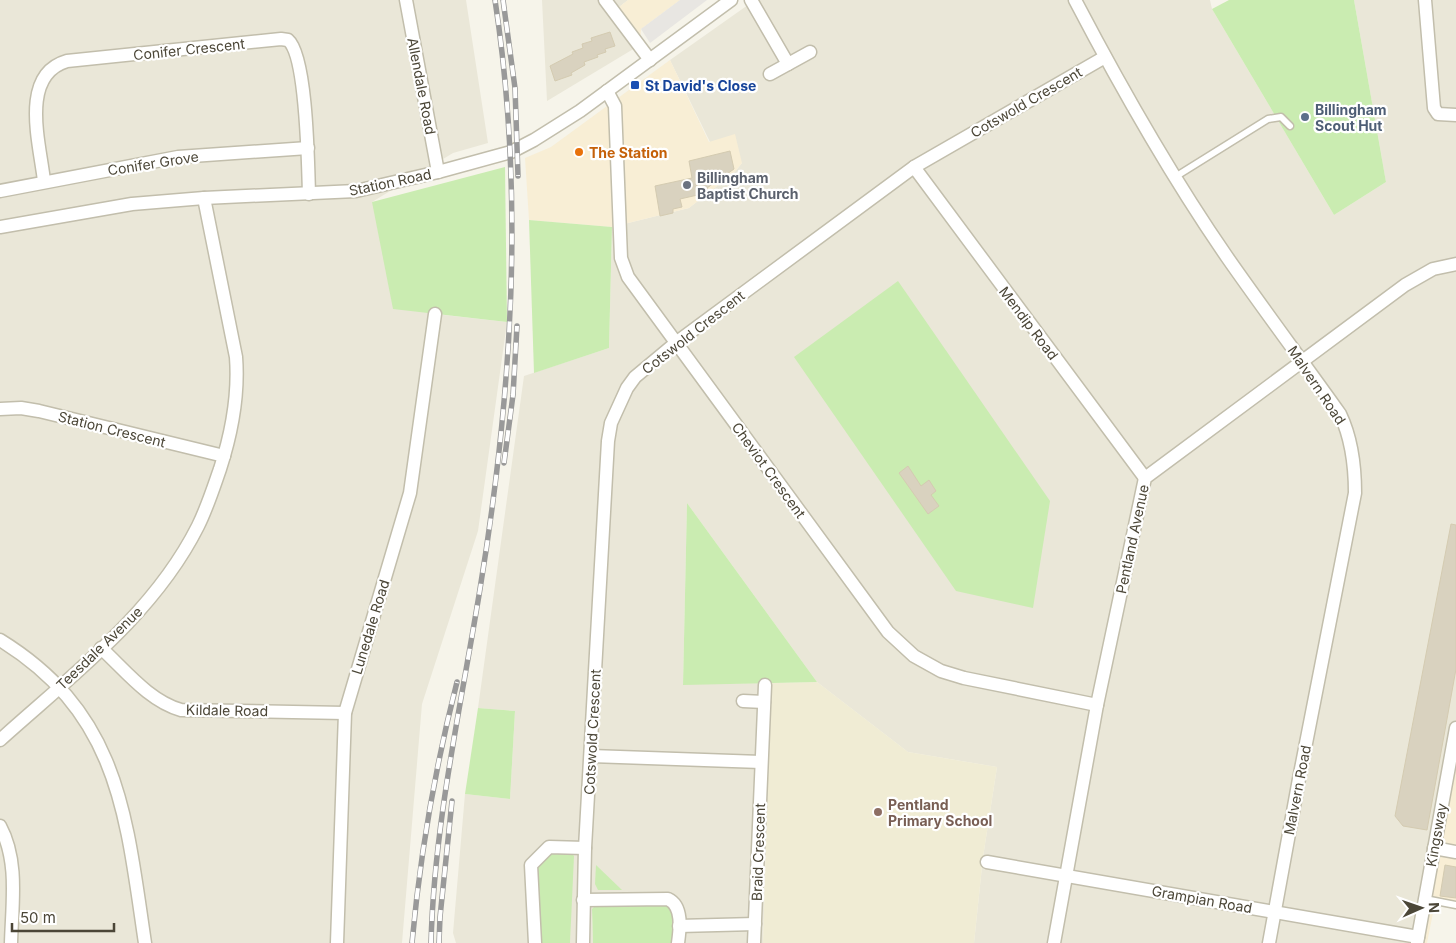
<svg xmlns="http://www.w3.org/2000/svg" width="1456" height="943" font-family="Inter,sans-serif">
	<rect width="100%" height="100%" fill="#f6f4ea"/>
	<g fill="#eae7d8">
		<path d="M0,0H466L488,143L453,153L372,202L435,314L507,322L478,531L422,704L402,943H0Z"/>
		<path d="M542,0H628L619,7L640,45L547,101Z"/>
		<path d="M755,0H1210L1212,9L1334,215L1386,182L1354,0H1456V739L1415,943H974L983,857L997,767L908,752L817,682L687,503L683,684L771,683L763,943H673L592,909L593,943H570L571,901L540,943H456L453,933L465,794L510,799L515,711L478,708L524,376L609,348L612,227L689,208L734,173L742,163L710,142L670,60Z"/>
	</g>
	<g fill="#f8eed5">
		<path d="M628,0H680L641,29L640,45L619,7Z"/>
		<path d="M670,60L709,142L735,134L742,163L734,173L689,208L612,227L529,220L525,158L551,147Z"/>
		<path d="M1456,739V907L1435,903L1427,943H1415Z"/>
	</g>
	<path fill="#f0ecd4" d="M817,682L908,752L997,767L983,857L974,943H763L771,683Z"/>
	<g fill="#caecb1">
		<path d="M1229,0H1354L1386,182L1334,215L1212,9Z"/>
		<path d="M505,167L507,322L393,309L372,202Z"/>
		<path d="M529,220L612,227L609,348L534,373Z"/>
		<path d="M898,281L1050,501L1033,608L956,591L794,357Z"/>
		<path d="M687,503L817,682L683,685Z"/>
		<path d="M478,708L515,711L510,799L465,794Z"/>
		<path d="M553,851L571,852L574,856L570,943H540L536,863Z"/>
		<path d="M596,865L622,890H598L595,884Z"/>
		<path d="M663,902L672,911L673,943H593L592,909L595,906Z"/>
	</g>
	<path fill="#e8e6e2" d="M680,0H707L650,43L641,29Z"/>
	<g fill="#d9d2bf" stroke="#d4cbb1">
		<path d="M610,32L615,46L605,49L606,52L597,55L598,57L584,62L585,65L571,73L572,75L555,81L550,66L573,54L572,52L583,48L582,44L592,41L591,38Z"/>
		<path d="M730,151L734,169L707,188L708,190L701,192L702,194L680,199L682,207L673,209V213L660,216L655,186L692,178L689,161Z"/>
		<path d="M908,466L921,486L929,480L936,491L931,495L939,506L928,514L899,473Z"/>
		<path d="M1451,524L1456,525V669L1427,830L1403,826L1395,816Z"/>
		<path d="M1445,865L1456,867V898L1440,896Z"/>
	</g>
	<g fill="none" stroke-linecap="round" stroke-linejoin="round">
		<g stroke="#c2beac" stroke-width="9">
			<g id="lane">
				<path d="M1175,177L1268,119L1281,117L1290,126"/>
				<path d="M1425,899L1456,905"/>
			</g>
		</g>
		<g stroke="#c2beac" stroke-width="15">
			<g id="street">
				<path d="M406,0L438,172"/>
				<path d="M605,0L650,60"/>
				<path d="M751,0L788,64"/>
				<path d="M1075,0C1121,88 1171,176 1227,257C1264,310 1303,362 1340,414C1352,439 1355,465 1355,493L1299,779L1269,943"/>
				<path d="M1425,0L1434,108L1438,114L1456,115"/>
				<path d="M770,74L810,52"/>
				<path d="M607,91L615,106L621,258L628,277L888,632L914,656L941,671L964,678L1097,705"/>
				<path d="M914,167L1145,478"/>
				<path d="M44,181C40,144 19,75 67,61L281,39L288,40C307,56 308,166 309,194"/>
				<path d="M0,191L178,157L308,148"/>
				<path d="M0,227L132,204L204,198L356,191L438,172L511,152L534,140L580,111L731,0"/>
				<path d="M0,409L21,408L39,411L224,456"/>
				<path d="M0,640C120,714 126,816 145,943"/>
				<path d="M101,648C125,670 149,701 181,710L345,713"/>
				<path d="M743,701L764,702"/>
				<path d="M0,740C71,676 154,614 198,526C207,508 213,489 220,469C232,432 239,396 236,357L204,198"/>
				<path d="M591,756L761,762"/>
				<path d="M0,826C19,861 12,904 11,943"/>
				<path d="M1434,848L1456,852"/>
				<path d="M987,862L1418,937"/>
				<path d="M583,900L668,899C683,906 680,929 678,943"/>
				<path d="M679,926L755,924"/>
				<path d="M337,943L345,713L410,493L435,314"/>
				<path d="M535,943L531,865L549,847L585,848"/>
				<path d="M583,943L585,848L608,441L611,423L627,388L635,377L677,342L914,167L1105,57"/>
				<path d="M754,943L765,685"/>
				<path d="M1054,943L1097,705L1145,478L1405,285L1433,269L1456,264"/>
				<path d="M1417,943L1456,728"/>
			</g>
		</g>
		<use href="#lane" stroke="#fff" stroke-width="6"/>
		<use href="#street" stroke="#fff" stroke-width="12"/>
		<g stroke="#999" stroke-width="5.5">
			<g id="rail">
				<path d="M503,0L515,88L518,176"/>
				<path d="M504,463L513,395L517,326"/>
				<path d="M412,943C420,855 435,768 457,682"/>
				<path d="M431,943C434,824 461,706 480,589C512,394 525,196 495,0"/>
				<path d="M439,943L440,917L452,801"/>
			</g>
		</g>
		<use href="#rail" stroke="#fff" stroke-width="4" stroke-dasharray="11" stroke-linecap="butt"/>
	</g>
	<rect fill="#1a4fb4" stroke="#fff" stroke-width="2" x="630" y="80" width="10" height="10" rx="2.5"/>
	<circle fill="#5c6f8a" stroke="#fff" stroke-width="2" cx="1305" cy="117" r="5"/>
	<circle fill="#e8710a" stroke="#fff" stroke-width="2" cx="579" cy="152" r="5"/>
	<circle fill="#6b7280" stroke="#fff" stroke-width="2" cx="687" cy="185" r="5"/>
	<circle fill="#8d6e63" stroke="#fff" stroke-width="2" cx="878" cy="812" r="5"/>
	<g text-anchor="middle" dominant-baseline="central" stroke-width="4.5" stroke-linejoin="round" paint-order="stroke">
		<g font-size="14" fill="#4b4637" stroke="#fff">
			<text transform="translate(189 49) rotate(-6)">Conifer Crescent</text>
			<text transform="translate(422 86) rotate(79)">Allendale Road</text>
			<text transform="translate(1026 102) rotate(-30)">Cotswold Crescent</text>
			<text transform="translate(153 163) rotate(-9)">Conifer Grove</text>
			<text transform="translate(390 182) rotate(-12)">Station Road</text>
			<text transform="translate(1029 323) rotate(53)">Mendip Road</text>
			<text transform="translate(693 332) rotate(-38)">Cotswold Crescent</text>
			<text transform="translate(1317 385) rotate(56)">Malvern Road</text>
			<text transform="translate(112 429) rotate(14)">Station Crescent</text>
			<text transform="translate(769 470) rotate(54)">Cheviot Crescent</text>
			<text transform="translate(1132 539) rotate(-78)">Pentland Avenue</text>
			<text transform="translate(370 627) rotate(-73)">Lunedale Road</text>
			<text transform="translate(99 648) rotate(-44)">Teesdale Avenue</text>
			<text transform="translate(227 710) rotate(1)">Kildale Road</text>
			<text transform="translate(592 732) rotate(-87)">Cotswold Crescent</text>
			<text transform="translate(1297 790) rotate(-79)">Malvern Road</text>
			<text transform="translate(1436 835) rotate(-80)">Kingsway</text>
			<text transform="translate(758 852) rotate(-88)">Braid Crescent</text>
			<text transform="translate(1202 899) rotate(10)">Grampian Road</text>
		</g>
		<g font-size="14" font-weight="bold" fill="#164399" stroke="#fff" text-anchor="start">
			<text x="645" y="85">St David's Close</text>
		</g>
		<g font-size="14" font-weight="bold" fill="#4e5e75" stroke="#fff" text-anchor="start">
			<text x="1315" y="109">Billingham<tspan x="1315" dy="16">Scout Hut</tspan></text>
		</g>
		<g font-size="14" font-weight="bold" fill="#c56008" stroke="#fff" text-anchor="start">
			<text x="589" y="152">The Station</text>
		</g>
		<g font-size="14" font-weight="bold" fill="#5b616d" stroke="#fff" text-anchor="start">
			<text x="697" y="177">Billingham<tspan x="697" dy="16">Baptist Church</tspan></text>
		</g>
		<g font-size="14" font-weight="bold" fill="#785e54" stroke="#fff" text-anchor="start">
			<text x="888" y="804">Pentland<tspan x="888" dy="16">Primary School</tspan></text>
		</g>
	</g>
	<g transform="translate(1421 908) rotate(88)" stroke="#ffffff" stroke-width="4" paint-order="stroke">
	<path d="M0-4L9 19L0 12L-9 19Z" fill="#4b4637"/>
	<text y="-8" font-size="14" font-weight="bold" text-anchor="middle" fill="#4b4637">N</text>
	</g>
	<path d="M12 923v8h102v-8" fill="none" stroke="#4b4637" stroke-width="2.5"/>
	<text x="20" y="923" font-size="15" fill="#4b4637" stroke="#ffffff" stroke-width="4" paint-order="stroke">50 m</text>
</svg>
